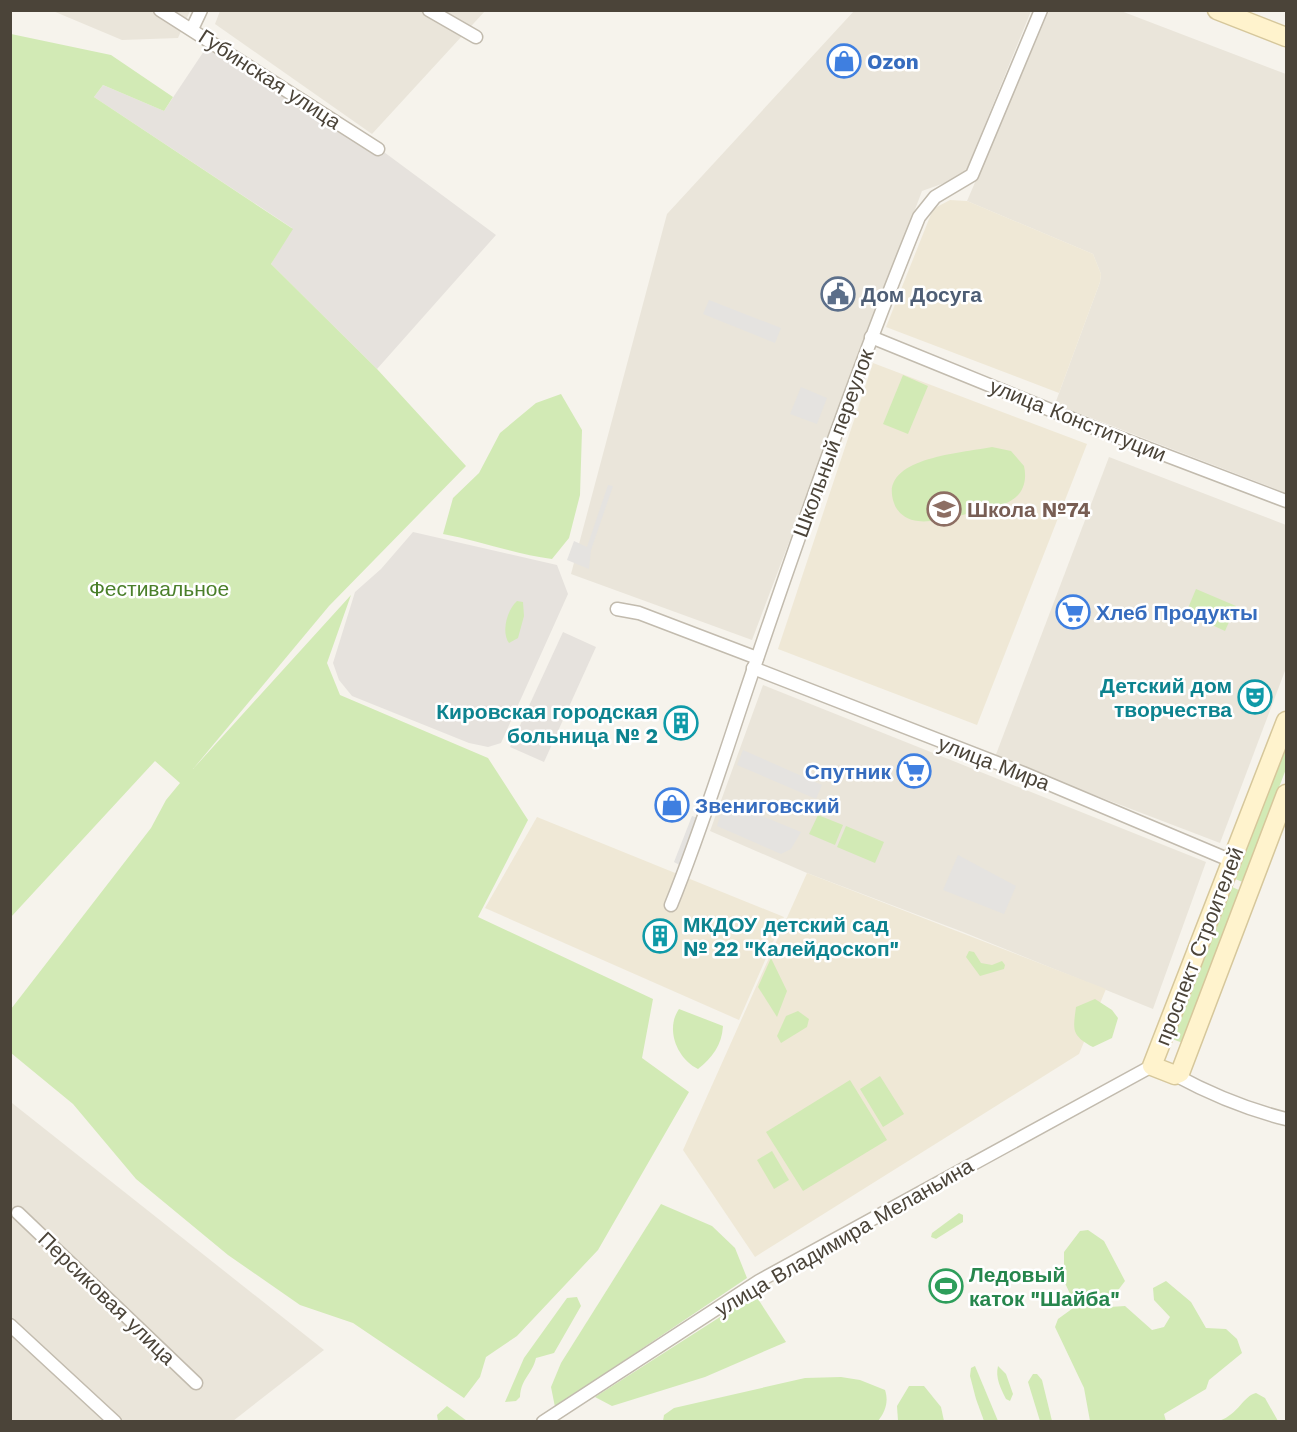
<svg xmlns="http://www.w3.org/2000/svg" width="1297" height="1432" font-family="'Work Sans',sans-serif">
	<rect width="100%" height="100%" fill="#f6f3ec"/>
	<g fill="#eae5da">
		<path d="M53,11H190L178,38L122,40Z"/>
		<path d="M220,11H485L372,134L215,24Z"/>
		<path d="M854,11H1031L964,176L922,191L752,640L571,574L667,214Z"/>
		<path d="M1049,11H1121L1286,74V493L1055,404L1100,282L1101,274L1093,254L967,201Z"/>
		<path d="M1109,457L1286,525V668L1220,843L995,757Z"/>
		<path d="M763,685L1206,862L1153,1009L963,932L807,873L710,831Z"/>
		<path d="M12,1103L324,1350L233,1421L11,1422Z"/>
	</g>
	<g fill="#e6e2dd">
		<path d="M210,42L338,118L496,235L377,369L271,264L292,228L94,97L103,85L164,111Z"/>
		<path d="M413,532L557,565L568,594L501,743L488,747L469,743L352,696L339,680L333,663L355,592L381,569Z"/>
		<path d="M563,632L596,647L544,762L510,747Z"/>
	</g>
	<g fill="#efe8d6">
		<path d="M950,200L967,201L1093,254L1101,274L1100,282L1059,393L886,327L933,209Z"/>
		<path d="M873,363L1087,444L977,725L778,649Z"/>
		<path d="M537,817L784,917L739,1020L485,908Z"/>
		<path d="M807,873L1106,989L1079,1054L755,1257L683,1150Z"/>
	</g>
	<g fill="#d2eab5">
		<path d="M11,34L111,55L173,97L164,111L103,85L94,97L293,229L271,264L377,369L466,466L329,606L193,769L351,595L327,663L340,695L488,758L528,820L478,917L653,999L642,1058L689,1092L598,1250L517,1336L486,1357L480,1377L464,1398L353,1323L300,1305L228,1255L136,1179L73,1104L11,1053V1009L151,828L166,800L180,783L155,761L11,917Z"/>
		<path d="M903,375L928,386L908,434L883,424Z"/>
		<path d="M561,394L582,430L580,495L569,538L552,559C515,554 480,541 443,534L453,498L479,473L500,433L536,403Z"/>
		<path d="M992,447L1011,451L1024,466C1028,484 1021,498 1004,504C983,509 937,524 918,521C907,520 897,513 894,503C877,457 964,453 992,447Z"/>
		<path d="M1196,589L1236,606L1225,631L1186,613Z"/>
		<path d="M517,601L523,602L524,616L518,638L509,643C501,632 507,610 517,601Z"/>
		<path d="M1286,745V769L1243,882L1235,879Z"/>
		<path d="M818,815L843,825L835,845L809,834Z"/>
		<path d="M846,826L884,842L875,863L837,847Z"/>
		<path d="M1230,886L1241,891L1183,1043L1172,1039Z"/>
		<path d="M969,951L974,952L981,963L992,965L1002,961L1005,965L1004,969L980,976L966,957Z"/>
		<path d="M771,958L787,991L777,1017L758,987Z"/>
		<path d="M1095,999L1112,1010L1118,1018L1112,1038L1093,1047C1071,1035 1073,1030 1076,1007Z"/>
		<path d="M679,1009L723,1026C722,1045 712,1058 698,1069C677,1059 665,1029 679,1009Z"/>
		<path d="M798,1011L809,1019L807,1027L781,1043L777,1036L786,1016Z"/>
		<path d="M880,1076L904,1114L883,1127L860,1089Z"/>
		<path d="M850,1080L887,1140L803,1191L766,1132Z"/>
		<path d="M772,1151L789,1180L774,1189L757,1160Z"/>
		<path d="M661,1204L712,1226L735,1248L747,1278L555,1407L551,1387L561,1363Z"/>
		<path d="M959,1213L963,1215V1222L936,1239L931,1237L932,1233Z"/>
		<path d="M1088,1230L1104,1241L1125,1281L1113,1297L1094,1308L1125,1306L1152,1330L1164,1327L1170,1317L1154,1300L1153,1288L1166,1281L1191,1302L1206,1328L1226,1329L1237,1339L1242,1353L1209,1380L1206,1389L1164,1414L1166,1421H1090L1084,1388L1055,1327L1058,1319L1087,1298H1072L1064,1281V1252L1080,1231Z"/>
		<path d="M577,1297L581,1306L554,1353L536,1358C532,1375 521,1378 520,1397L516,1401L505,1402L524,1358L567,1298Z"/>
		<path d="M758,1299L786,1342L705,1377L612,1406L595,1397L745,1301Z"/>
		<path d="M975,1366L998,1421H984L976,1399L970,1376L971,1368Z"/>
		<path d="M998,1366L1006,1374L1013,1394L1010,1401L1006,1399C1001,1389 995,1378 998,1366Z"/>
		<path d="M1033,1374H1037L1042,1380L1052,1421H1040L1028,1382Z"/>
		<path d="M841,1377L860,1380L885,1390C889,1402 885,1412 878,1421H663L664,1415L674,1408L805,1378Z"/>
		<path d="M909,1386H924L941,1407L944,1421H898L897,1406Z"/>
		<path d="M1256,1393L1265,1398L1278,1421H1219C1239,1414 1243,1396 1256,1393Z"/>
		<path d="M447,1406L467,1421H438L437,1415Z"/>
	</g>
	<g fill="#e5e3e0">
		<path d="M709,300L781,328L775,343L703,314Z"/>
		<path d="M801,387L827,398L817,424L790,414Z"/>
		<path d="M608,485L613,486L591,550L589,569L567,560L574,541L587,547Z"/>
		<path d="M743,750L822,785L816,799L737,765Z"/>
		<path d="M725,801L801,832L791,849L781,854L717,826Z"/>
		<path d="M692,816L704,820L685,868L674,862Z"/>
		<path d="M958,855L1016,886L1004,914L943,890Z"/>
	</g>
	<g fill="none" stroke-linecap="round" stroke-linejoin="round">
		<g stroke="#c2bbae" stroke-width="15">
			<g id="street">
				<path d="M160,10L378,149"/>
				<path d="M429,10L476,37"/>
				<path d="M192,29L201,10"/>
				<path d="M871,337L1102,431L1286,501"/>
				<path d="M617,609L639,613L757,658"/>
				<path d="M753,668L1023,773L1232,861"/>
				<path d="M671,905C704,824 729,740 758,656C808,509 860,362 919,217L935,197L972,175L1041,10"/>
				<path d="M1175,1075C1212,1095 1246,1109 1286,1119"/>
				<path d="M18,1213L196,1383"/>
				<path d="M10,1325L115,1422"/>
				<path d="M543,1422L759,1281L1152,1066"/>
			</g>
		</g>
		<g stroke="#d6c79b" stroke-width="21">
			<g id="secondary">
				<path d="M1217,10L1286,37"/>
				<path d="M1286,721L1152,1066L1175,1075L1180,1073L1286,794"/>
			</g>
		</g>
		<use href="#street" stroke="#fff" stroke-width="12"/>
		<use href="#secondary" stroke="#fff3cd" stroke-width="18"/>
	</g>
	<defs>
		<g id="shop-ring" transform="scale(1.725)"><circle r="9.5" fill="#fff" stroke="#3f7fe0" stroke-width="1.5"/><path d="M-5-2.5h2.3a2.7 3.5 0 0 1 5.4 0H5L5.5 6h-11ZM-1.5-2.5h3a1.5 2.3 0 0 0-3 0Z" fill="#3f7fe0"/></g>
		<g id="civic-ring" transform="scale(1.725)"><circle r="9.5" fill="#fff" stroke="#5c6f8a" stroke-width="1.5"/><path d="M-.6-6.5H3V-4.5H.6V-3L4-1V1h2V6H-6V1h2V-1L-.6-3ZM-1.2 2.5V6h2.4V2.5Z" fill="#5c6f8a"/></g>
		<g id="school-ring" transform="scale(1.725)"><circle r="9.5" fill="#fff" stroke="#8d6e63" stroke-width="1.5"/><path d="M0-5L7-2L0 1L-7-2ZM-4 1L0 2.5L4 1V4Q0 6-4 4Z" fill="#8d6e63"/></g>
		<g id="supermarket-ring" transform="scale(1.725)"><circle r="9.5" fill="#fff" stroke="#3f7fe0" stroke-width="1.5"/><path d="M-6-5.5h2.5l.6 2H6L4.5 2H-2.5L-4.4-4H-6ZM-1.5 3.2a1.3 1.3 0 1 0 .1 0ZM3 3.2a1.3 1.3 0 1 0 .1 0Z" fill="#3f7fe0"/></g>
		<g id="theatre-ring" transform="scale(1.725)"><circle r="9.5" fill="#fff" stroke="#0f9aa8" stroke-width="1.5"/><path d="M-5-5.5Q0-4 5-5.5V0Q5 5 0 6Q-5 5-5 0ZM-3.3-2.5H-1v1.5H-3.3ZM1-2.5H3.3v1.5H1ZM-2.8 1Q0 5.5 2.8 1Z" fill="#0f9aa8"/></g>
		<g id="building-ring" transform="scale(1.725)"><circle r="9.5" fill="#fff" stroke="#0f9aa8" stroke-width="1.5"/><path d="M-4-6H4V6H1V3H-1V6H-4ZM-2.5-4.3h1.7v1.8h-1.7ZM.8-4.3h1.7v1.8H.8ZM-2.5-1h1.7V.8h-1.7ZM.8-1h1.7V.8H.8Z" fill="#0f9aa8"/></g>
		<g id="stadium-ring" transform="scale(1.725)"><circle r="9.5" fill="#fff" stroke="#2e9e5b" stroke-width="1.5"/><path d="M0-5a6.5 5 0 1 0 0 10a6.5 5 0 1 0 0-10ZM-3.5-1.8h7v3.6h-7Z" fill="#2e9e5b"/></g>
	</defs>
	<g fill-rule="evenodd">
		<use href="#shop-ring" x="844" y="61"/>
		<use href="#civic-ring" x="838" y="294"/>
		<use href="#school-ring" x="944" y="509"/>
		<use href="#supermarket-ring" x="1073" y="612"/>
		<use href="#theatre-ring" x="1255" y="697"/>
		<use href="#building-ring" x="681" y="723"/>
		<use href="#supermarket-ring" x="914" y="771"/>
		<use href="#shop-ring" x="672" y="805"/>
		<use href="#building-ring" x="660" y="936"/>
		<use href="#stadium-ring" x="946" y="1286"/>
	</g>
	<g text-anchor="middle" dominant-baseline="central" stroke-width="5" stroke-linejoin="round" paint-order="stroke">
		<g font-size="21" font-weight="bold" fill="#366cbe" stroke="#fff" text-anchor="start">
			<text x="867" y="61">Ozon</text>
			<text x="1096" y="612">Хлеб Продукты</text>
			<text x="891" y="771" text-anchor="end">Спутник</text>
			<text x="695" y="805">Звениговский</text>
		</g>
		<g font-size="21" fill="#4b4439" stroke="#fff">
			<text transform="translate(270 79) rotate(33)">Губинская улица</text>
			<text transform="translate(1078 420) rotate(22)">улица Конституции</text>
			<text transform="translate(833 443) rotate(-70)">Школьный переулок</text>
			<text transform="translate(994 763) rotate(21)">улица Мира</text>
			<text transform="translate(1199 946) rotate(-69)">проспект Строителей</text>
			<text transform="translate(844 1237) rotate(-30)">улица Владимира Меланьина</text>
			<text transform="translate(107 1298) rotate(44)">Персиковая улица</text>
		</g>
		<g font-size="21" font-weight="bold" fill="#4e5e75" stroke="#fff" text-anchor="start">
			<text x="861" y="294">Дом Досуга</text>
		</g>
		<g font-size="21" font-weight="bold" fill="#785e54" stroke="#fff" text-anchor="start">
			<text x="967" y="509">Школа №74</text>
		</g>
		<g font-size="21" fill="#4a7f2a" stroke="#fff">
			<text x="159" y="588">Фестивальное</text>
		</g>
		<g font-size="21" font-weight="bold" fill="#0d838f" stroke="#fff" text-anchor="end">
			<text x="1232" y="685">Детский дом<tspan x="1232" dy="24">творчества</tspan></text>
			<text x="658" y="711">Кировская городская<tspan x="658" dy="24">больница № 2</tspan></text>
			<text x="683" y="924" text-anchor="start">МКДОУ детский сад<tspan x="683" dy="24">№ 22 "Калейдоскоп"</tspan></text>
		</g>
		<g font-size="21" font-weight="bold" fill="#27864d" stroke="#fff" text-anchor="start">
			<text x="969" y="1274">Ледовый<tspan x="969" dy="24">каток "Шайба"</tspan></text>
		</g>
	</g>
	<rect width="1297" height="1432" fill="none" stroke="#4b4439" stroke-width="24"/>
</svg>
